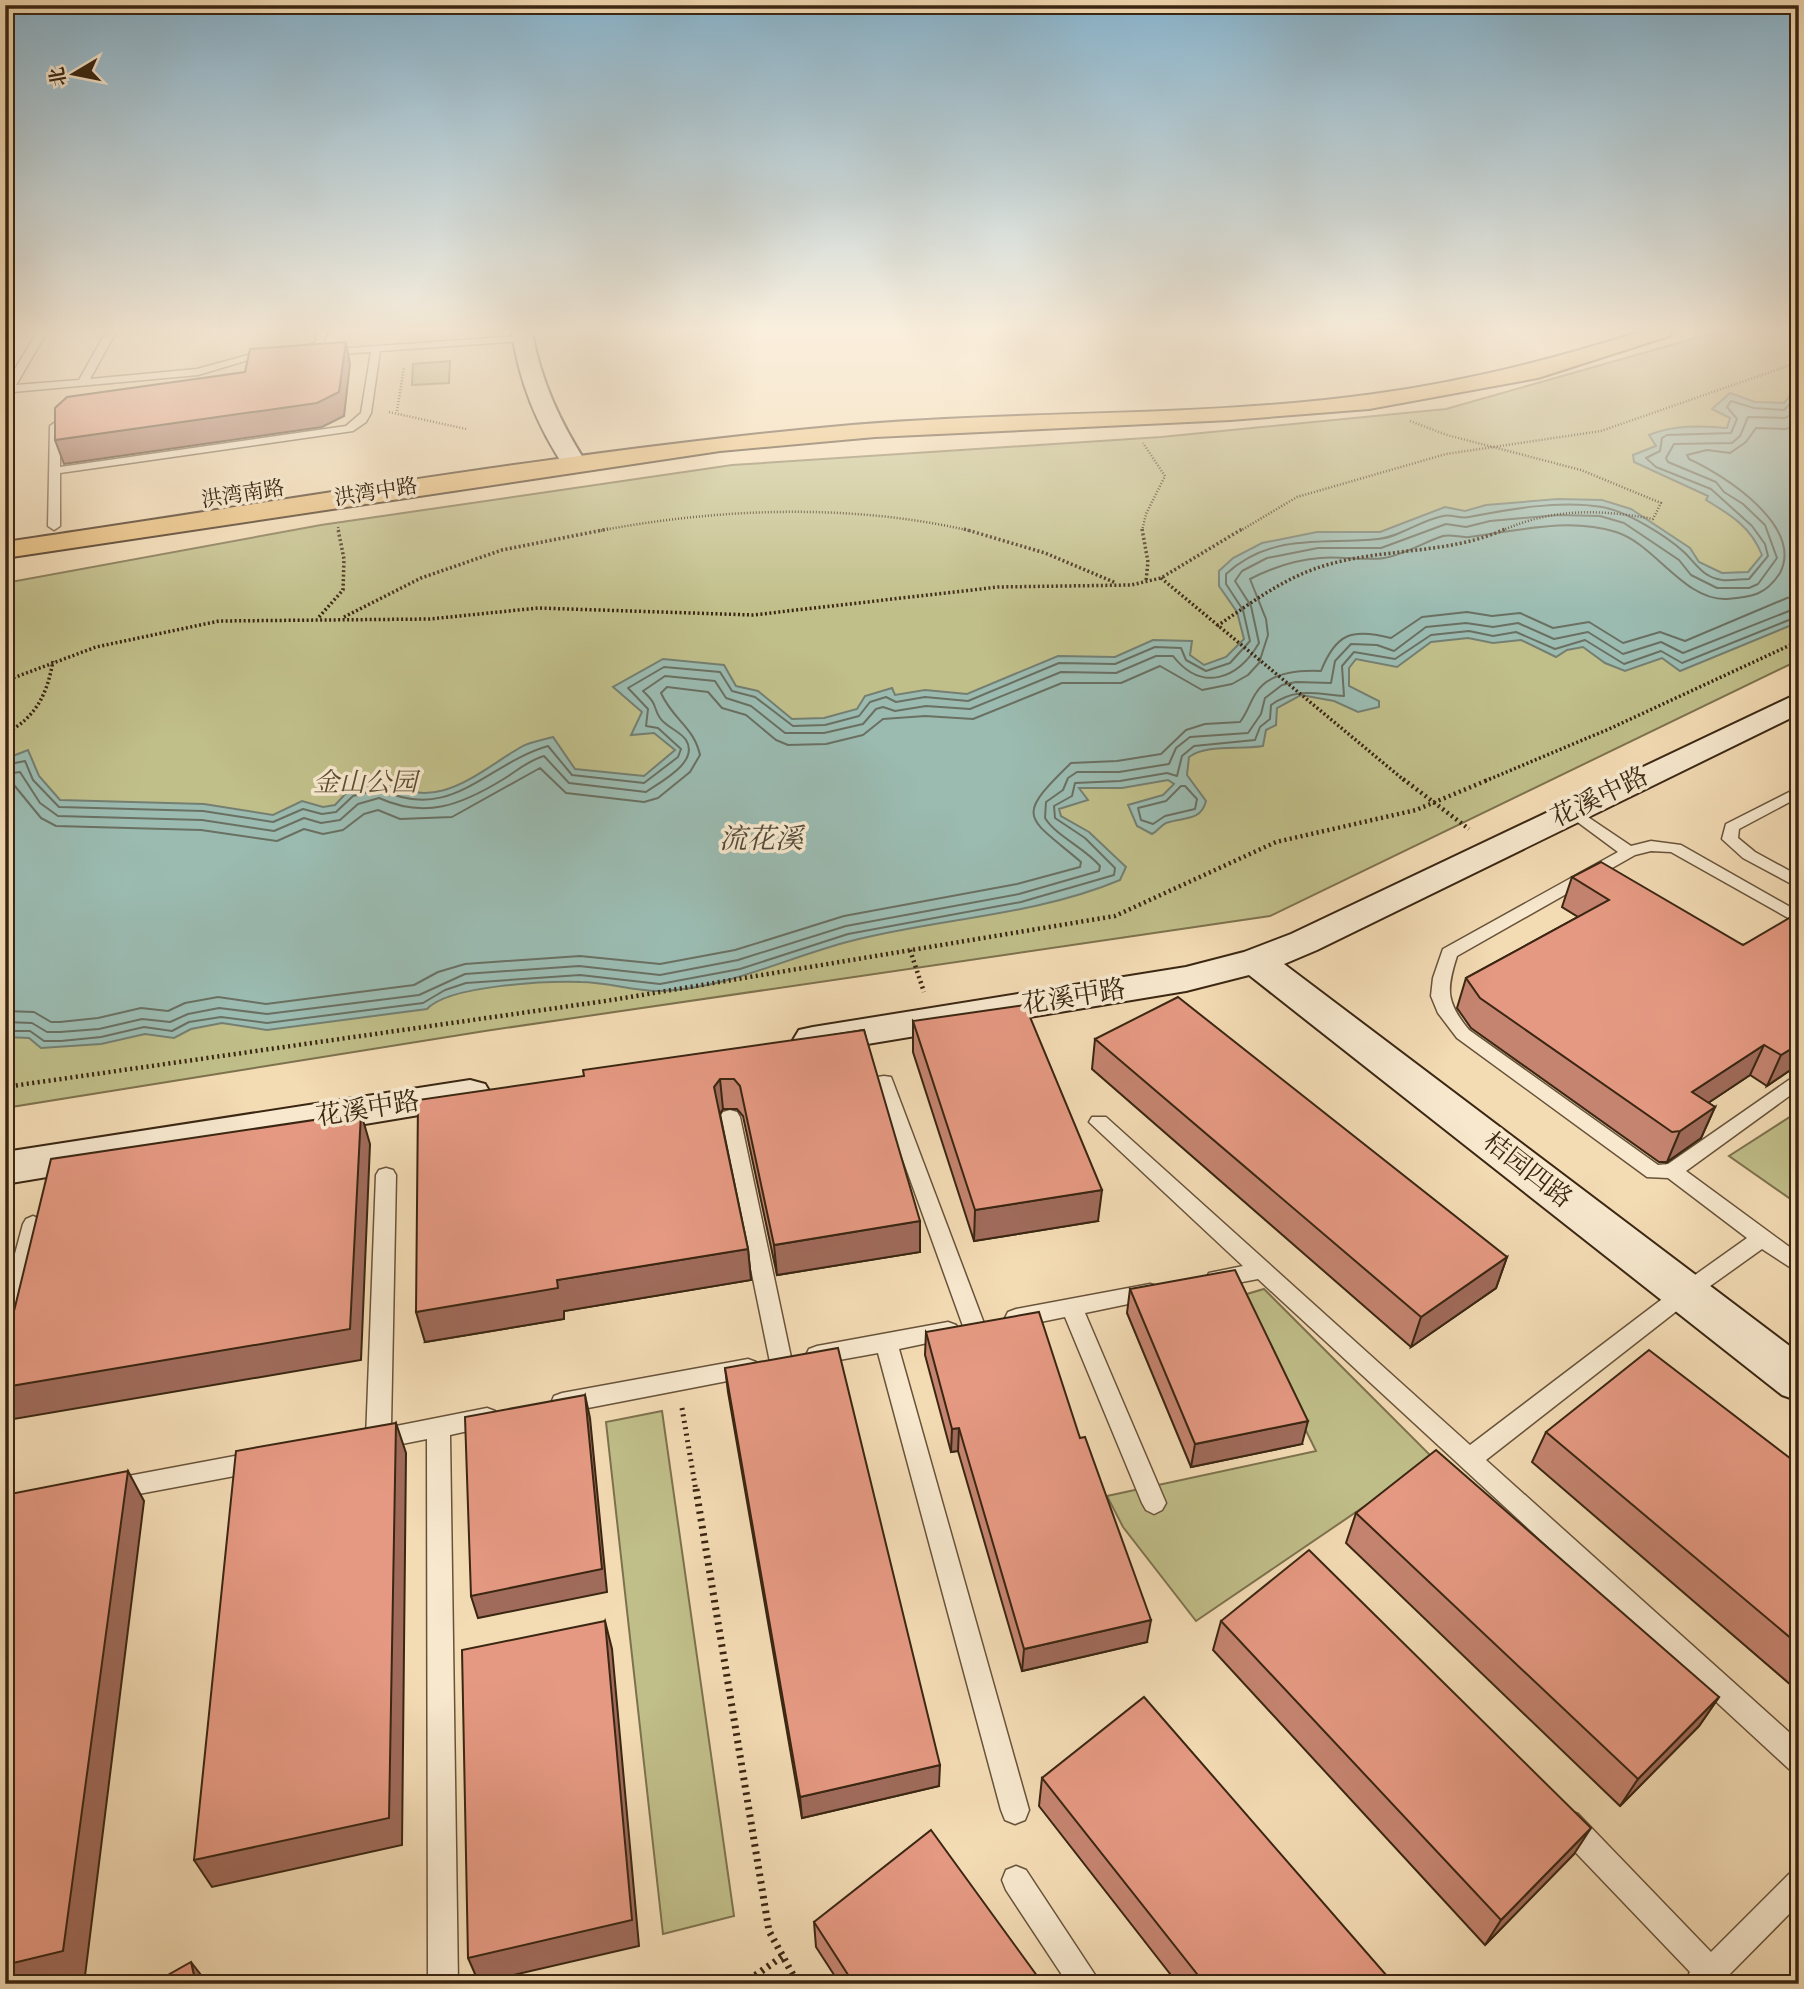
<svg xmlns="http://www.w3.org/2000/svg" width="1804" height="1989" font-family="Vollkorn,'Noto Serif SC',serif">
	<rect width="100%" height="100%" fill="#f3dbb4"/>
	<filter id="stains"><feTurbulence type="fractalNoise" baseFrequency=".00286" numOctaves="4"/><feColorMatrix values="0 0 0 0 .2 0 0 0 0 .09 0 0 0 0 .02 0 0 0 .5 -.17"/></filter>
	<radialGradient id="worn" r=".72"><stop offset=".6" stop-color="#630" stop-opacity="0"/><stop offset="1" stop-color="#630" stop-opacity=".3"/></radialGradient>
	<g fill="#c0be89" stroke="#7d724e" stroke-width="2">
		<path d="M1717,332H1799V660L1270,916L485,1031L5,1108V583L321,525L732,465L1161,437L1446,409Z"/>
		<path d="M450,361L449,383L412,385L413,364Z"/>
		<path d="M1799,1111V1205L1729,1156Z"/>
		<path d="M1264,1289L1434,1459L1196,1621L1123,1527L1107,1496L1316,1451L1240,1296Z"/>
		<path d="M662,1411L734,1916L663,1934L606,1422Z"/>
	</g>
	<path fill="#9bbbb1" stroke="#747f71" stroke-width="2" d="M1799,385V622L1680,671L1662,658L1625,671L1605,663L1583,647L1567,650L1556,657L1521,640L1493,643L1468,638L1431,642L1397,667L1356,659L1349,668V686L1379,701V707L1358,712L1334,701L1301,695L1277,708L1276,725L1266,730L1263,746C1239,750 1207,744 1189,757L1187,775L1206,801C1201,822 1182,817 1166,823C1160,826 1158,831 1152,834L1137,826L1128,805L1163,795L1174,784L1168,780L1122,788H1079L1088,800L1059,809L1061,816L1089,832L1126,867L1120,880C1034,916 940,918 851,941C788,957 726,989 661,991C635,992 608,982 581,982C548,981 449,985 427,1009L267,1030L222,1023L191,1029L174,1038L145,1034L101,1044L41,1048L29,1038L5,1037V759L28,750L39,776L60,800L204,804L273,815L302,801L323,807L335,805L349,790L383,781C438,813 475,774 521,747C530,742 543,740 553,737L575,769L644,776L675,750L654,733L631,735L642,712L613,687L663,659L724,665L736,686L758,691L792,719L824,718L857,709L865,696L892,688L895,695L925,690L967,694L1058,656L1115,657L1153,640L1192,641L1190,655L1204,665L1226,657L1244,639L1237,612L1219,586V571L1233,558L1262,543L1317,532H1380L1445,507L1465,511L1486,505L1558,499L1602,500L1631,509L1690,548L1699,562L1722,573L1748,572L1762,555C1751,527 1731,515 1706,500L1708,496L1634,462L1633,455L1656,446L1649,435C1675,424 1700,426 1727,428L1730,418L1712,409L1730,393L1755,402L1784,403Z"/>
	<g fill="none" stroke-linecap="round" stroke-linejoin="round">
		<g stroke="#6a7062" stroke-width="2">
			<path d="M5,765L25,761L33,780L59,807L203,811L273,822L303,809L322,814L336,812L353,796L380,789C451,824 486,764 548,746L572,775L644,783L678,757L681,749L658,728L646,726L648,709L628,688L664,667L720,672L732,691L755,697L793,726L825,725L859,716L870,702L886,697L896,702L925,697L968,701L1059,663L1115,664L1155,647L1181,648L1186,660L1206,671L1230,663L1250,641L1243,610L1226,584V574C1272,532 1323,545 1378,539C1400,537 1421,520 1443,516C1451,514 1461,519 1469,517C1510,509 1559,500 1602,507C1626,511 1667,536 1685,553C1697,565 1703,577 1722,580C1731,581 1741,579 1749,579L1768,556L1765,544L1752,526L1711,489L1656,467L1646,458L1660,451L1662,438L1667,435L1731,433L1737,419L1727,407L1731,401L1754,408L1784,410L1799,395"/>
			<path d="M5,774L20,772L40,803L58,816L202,820L274,831L304,818L321,823L340,820L358,804L379,798C425,819 461,805 502,780C517,771 527,761 544,756L569,783L646,792C660,782 700,762 686,740C680,731 666,727 660,718C652,706 659,706 643,691L665,676L715,681L726,698L751,706L785,733H824L863,724L876,709L883,707L895,711L926,706L970,709L1061,672L1116,673L1156,656H1173C1202,693 1238,679 1259,643L1251,606L1235,581L1242,571L1267,558L1318,548H1381L1446,524L1466,527L1490,521L1558,515L1600,516L1624,523L1679,560L1691,575L1717,588H1749L1758,584L1777,558L1765,525L1743,504L1724,492L1716,482L1668,462L1666,458L1674,444L1732,443L1740,436L1748,417L1785,418L1799,410"/>
			<path d="M5,784L14,785L41,818L56,826L201,830L277,841L304,829L323,834L343,830L364,814L378,810L400,819L452,817L540,768L566,793L644,802L658,798L690,772L700,755C694,727 673,720 661,693L667,687L708,692L722,708L746,715L776,740L788,745L826,744L863,735L883,719L925,716L973,719L1062,683H1121L1160,666L1202,690L1232,684L1248,675L1259,663L1268,635L1266,619L1250,579C1271,568 1296,560 1320,558C1341,556 1363,561 1384,558C1404,555 1424,542 1443,536C1452,534 1461,538 1469,537C1517,531 1568,517 1616,532C1655,544 1684,601 1727,599C1752,597 1766,595 1780,573C1804,526 1724,475 1689,459L1687,455L1707,450L1730,453L1746,442L1756,428L1786,429L1799,424"/>
			<path d="M1181,786H1185L1197,799L1195,809L1165,816L1153,824L1141,820L1138,808L1166,801Z"/>
			<path d="M5,1011L34,1012L51,1022H60L98,1018L141,1008L168,1011L185,1003L218,997L266,1004L414,985L438,972L465,964L580,956L660,964L735,950L844,916L1017,884L1080,867L1081,862C1027,816 1013,819 1071,763L1117,761L1161,754L1186,730L1205,724L1240,722C1247,713 1250,702 1256,693C1269,672 1299,670 1321,671C1336,633 1352,628 1391,638L1422,617L1467,612L1492,616L1520,613L1553,628L1589,622L1623,643L1660,632L1685,641L1787,598L1799,596"/>
			<path d="M5,1022L32,1023L47,1032H60L99,1029L142,1019L170,1022L188,1014L219,1008L267,1014L419,995L465,974L579,966L660,975L738,960L846,926L1019,894L1099,871L1100,866C1085,848 1056,836 1045,818L1046,802L1063,790L1068,778L1077,772H1119L1169,764L1176,748L1190,737L1248,733L1261,714L1265,698L1282,685L1296,682L1331,683L1335,661L1351,644L1377,645L1394,651L1426,627L1466,623L1493,627L1518,623L1554,639L1588,632L1623,654L1661,642L1683,653L1799,607"/>
			<path d="M5,1031H30L44,1041H61L101,1037L144,1027L172,1031L189,1022L221,1017L267,1023L423,1003L445,990L466,983L580,975L660,984L740,969L848,934L1021,902L1114,875L1115,868L1085,838L1055,818L1054,806L1072,796L1075,783L1120,781L1167,773L1177,776L1182,756L1194,746L1255,740L1260,727L1270,719L1271,705C1296,687 1315,694 1344,696L1342,666L1354,652L1395,659L1431,635L1469,631L1493,636L1516,632L1555,649L1585,640L1624,664L1661,651L1682,663L1799,616"/>
		</g>
		<g stroke="#68533a" stroke-width="3">
			<g id="lane">
				<path d="M37,332H47L16,385L79,380L106,332H116L90,379L197,369L270,349L275,352L198,375L13,392L5,399V386Z"/>
				<path d="M317,332H327L322,347L298,351V347L315,343Z"/>
				<path d="M522,336L527,339L525,341L380,351L371,413L366,422L353,431L60,473V526L54,530L48,526L50,426L71,411L80,413L60,427V467L346,426L361,413L371,352L323,355L318,352L320,350Z"/>
				<path d="M1799,787V797L1739,829L1738,838L1755,852L1799,876V888L1743,858L1722,839L1726,824Z"/>
				<path d="M1573,807L1631,846L1651,841L1681,845L1799,912V924L1671,852L1651,851L1635,855L1457,956C1446,990 1446,1002 1469,1030L1658,1165L1668,1164L1799,1073V1089L1686,1171L1799,1254V1273L1762,1249L1692,1299L1486,1460L1799,1741V1772L1789,1769L1258,1279L1216,1287L1209,1285L1206,1279L1209,1273L1243,1266L1089,1122L1092,1117H1106L1470,1445L1678,1287L1747,1238L1668,1178L1647,1177L1457,1038L1438,1013L1431,996L1433,978L1443,949L1618,852L1568,815L1565,812L1568,809Z"/>
				<path d="M884,1076L891,1077L893,1082L985,1326L982,1332L974,1335L966,1332L963,1326L875,1082L877,1077Z"/>
				<path d="M730,1110L737,1112L740,1117L792,1362L789,1368L781,1371L773,1368L770,1362L720,1117L723,1112Z"/>
				<path d="M386,1168L393,1170L396,1175L391,1427L487,1408L495,1411L498,1418L495,1425L450,1435L458,1984H428L427,1439L377,1449L369,1446L366,1439L376,1175L379,1170Z"/>
				<path d="M33,1216L40,1219L43,1224L16,1334L13,1340L5,1343V1291L23,1224L26,1219Z"/>
				<path d="M1150,1284L1157,1286L1161,1292L1157,1298L1085,1313L1166,1503L1162,1510L1154,1514L1146,1510L1142,1503L1065,1317L1016,1327L1008,1324L1005,1318L1008,1312L1016,1309Z"/>
				<path d="M948,1322L956,1325L959,1331L956,1337L899,1349L1029,1810L1025,1820L1015,1824L1005,1820L1001,1810L878,1353L817,1364L809,1361L806,1355L809,1349L817,1346Z"/>
				<path d="M748,1359L756,1362L759,1368L756,1374L748,1377L562,1413L554,1410L551,1403L554,1396L562,1393Z"/>
				<path d="M256,1452L264,1455L268,1462L264,1469L256,1472L112,1499L104,1496L100,1489L104,1482L112,1479Z"/>
				<path d="M1568,1810L1578,1814L1711,1952L1789,1874L1799,1870V1904L1721,1983L1684,1984L1690,1972L1558,1834L1554,1824L1558,1814Z"/>
				<path d="M1016,1866L1026,1870L1101,1984H1068L1006,1890L1002,1880L1006,1870Z"/>
			</g>
		</g>
		<g stroke="#3a2612" stroke-width="4">
			<g id="secondary">
				<path d="M512,332H532C541,381 560,422 587,464L584,469H566C538,428 519,382 512,332Z"/>
				<path d="M1799,693V714L1317,950L1284,964L1799,1353V1401L1782,1395L1249,975L1186,991L813,1053L799,1050L793,1040L799,1030L813,1027L1186,967L1244,952L1291,934Z"/>
				<path d="M470,1080L485,1084L491,1094L485,1104L5,1184V1152Z"/>
			</g>
		</g>
		<g stroke="#3a2612" stroke-width="4">
			<path id="primary" d="M1640,332H1672L1669,336L1538,378L1369,409L1230,420L875,437L720,451L5,558V542C287,501 569,450 852,425C1025,410 1202,418 1374,394C1468,381 1550,360 1640,332Z"/>
		</g>
		<g stroke="#3a2612" stroke-width="2.5" stroke-dasharray="1 2" stroke-linecap="butt">
			<path d="M397,411L404,367"/>
			<path d="M389,412L466,429"/>
			<path d="M1410,421L1447,435L1581,470L1661,503L1653,519C1598,509 1553,508 1501,531"/>
			<path d="M338,527L339,531"/>
			<path d="M598,531C719,508 851,503 971,531"/>
			<path d="M1142,531L1146,514L1165,476L1143,443"/>
			<path d="M1240,531L1297,497L1446,454L1601,431L1799,362"/>
		</g>
		<g stroke="#3a2612" stroke-width="3.5" stroke-dasharray="2 2.5" stroke-linecap="butt">
			<path d="M964,529L1045,553L1116,583"/>
			<path d="M1142,529L1148,562L1146,581"/>
			<path d="M1161,578L1405,781"/>
			<path d="M319,617L343,590L344,559L338,529"/>
			<path d="M344,617L421,578L502,550L608,529"/>
			<path d="M1217,626C1254,601 1286,576 1330,564C1387,548 1451,554 1505,529"/>
			<path d="M5,681L96,647L219,621L430,619L538,608L753,615L998,587L1131,585L1161,578L1242,529"/>
			<path d="M5,734C36,717 47,695 53,661"/>
			<path d="M1485,781L1609,729L1799,641"/>
		</g>
		<g stroke="#3a2612" stroke-width="4.5" stroke-dasharray="2 3.5" stroke-linecap="butt">
			<path d="M1403,779L1469,829"/>
			<path d="M910,950L924,992"/>
			<path d="M5,1087L612,1000L1115,916L1276,842L1416,810L1490,779"/>
		</g>
		<path stroke="#3a2612" stroke-width="5" stroke-dasharray="2 4.5" stroke-linecap="butt" d="M682,1408L696,1491"/>
		<g stroke="#3a2612" stroke-width="7" stroke-dasharray="2.5 5" stroke-linecap="butt">
			<path d="M696,1489L769,1931L798,1984"/>
			<path d="M743,1984L783,1956"/>
		</g>
		<use href="#lane" fill="#f7e8ce" fill-rule="evenodd"/>
		<use href="#secondary" fill="#f7e8ce" fill-rule="evenodd"/>
		<use href="#primary" fill="#eabe7a" fill-rule="evenodd"/>
	</g>
	<g fill="#c58470" stroke="#3a2612" stroke-width="2">
		<path d="M1799,826V849L1791,844Z"/>
		<path d="M1572,877L1743,945L1799,921V1064L1767,1086L1750,1075L1708,1103L1715,1107L1701,1138L1667,1162H1659L1471,1028L1457,1008L1466,978L1578,917L1562,907Z"/>
		<path d="M913,1021L1098,1221L974,1241L913,1052Z"/>
		<path d="M864,1030L920,1252L777,1275L743,1116L737,1109H723L720,1114L748,1249L751,1280L564,1311V1319L425,1342L584,1076Z"/>
		<path d="M1095,1039L1507,1257L1496,1288L1411,1347L1092,1069Z"/>
		<path d="M1130,1289L1302,1444L1191,1467L1127,1313Z"/>
		<path d="M926,1332L1147,1642L1022,1671L958,1451L951,1452L925,1355Z"/>
		<path d="M725,1368L939,1786L802,1818L728,1392Z"/>
		<path d="M1546,1432L1799,1465V1692L1532,1462Z"/>
		<path d="M1356,1513L1719,1697L1699,1726L1620,1806L1346,1543Z"/>
		<path d="M1221,1621L1574,1854L1485,1945L1213,1650Z"/>
		<path d="M1042,1778L1394,1984H1178L1039,1806Z"/>
		<path d="M814,1922L1043,1984H840L816,1947Z"/>
	</g>
	<g fill="#a06b5b" stroke="#3a2612" stroke-width="2">
		<path d="M346,342L350,364L344,416L322,427L64,464L55,440Z"/>
		<path d="M1799,1044V1064L1767,1086L1781,1055Z"/>
		<path d="M1764,1045L1750,1075L1678,1123L1692,1092Z"/>
		<path d="M720,1079L723,1109L717,1118L714,1087Z"/>
		<path d="M1715,1107L1701,1138L1667,1162L1680,1131Z"/>
		<path d="M361,1113L370,1144L361,1360L14,1419L5,1405V1387Z"/>
		<path d="M1102,1190L1098,1221L974,1241L975,1210Z"/>
		<path d="M920,1221V1252L777,1275L774,1245Z"/>
		<path d="M748,1249L751,1280L564,1311V1319L425,1342L416,1312L557,1280Z"/>
		<path d="M1507,1257L1496,1288L1411,1347L1421,1317Z"/>
		<path d="M585,1395L590,1418L607,1592L478,1618L471,1596Z"/>
		<path d="M1308,1421L1302,1444L1191,1467L1195,1444Z"/>
		<path d="M396,1423L406,1453L402,1845L212,1887L194,1860Z"/>
		<path d="M959,1428L958,1451L951,1452L952,1429Z"/>
		<path d="M128,1471L144,1501L85,1976L51,1984H5V1965Z"/>
		<path d="M1151,1620L1147,1642L1022,1671L1024,1649Z"/>
		<path d="M605,1621L612,1649L639,1946L479,1983L468,1958Z"/>
		<path d="M1719,1697L1699,1726L1620,1806L1638,1779Z"/>
		<path d="M940,1765L939,1786L802,1818L800,1797Z"/>
		<path d="M1591,1828L1574,1854L1485,1945L1501,1920Z"/>
		<path d="M191,1962L208,1984H196Z"/>
	</g>
	<g fill="#e59982" stroke="#3a2612" stroke-width="2">
		<path d="M346,342L339,392L317,403L55,440V408L67,397L245,372L250,349Z"/>
		<path d="M1601,862L1743,945L1791,917L1799,921V1044L1781,1055L1764,1045L1692,1092L1715,1107L1680,1131L1672,1132L1480,998L1466,978L1609,900L1572,877Z"/>
		<path d="M1178,997L1507,1257L1421,1317L1095,1039Z"/>
		<path d="M1025,1005L1102,1190L975,1210L913,1021Z"/>
		<path d="M864,1030L920,1221L774,1245L740,1086L734,1079H720L714,1087L748,1249L557,1280L558,1288L416,1312L418,1100L584,1076L583,1070Z"/>
		<path d="M361,1113L350,1329L5,1387V1348L51,1159Z"/>
		<path d="M1235,1270L1308,1421L1195,1444L1130,1289Z"/>
		<path d="M1039,1312L1080,1438L1085,1437L1151,1620L1024,1649L959,1428L952,1429L926,1332Z"/>
		<path d="M838,1348L940,1765L800,1797L725,1368Z"/>
		<path d="M1649,1350L1799,1465V1645L1546,1432Z"/>
		<path d="M585,1395L602,1569L471,1596L465,1417Z"/>
		<path d="M396,1423L389,1818L194,1860L236,1451Z"/>
		<path d="M1436,1450L1719,1697L1638,1779L1356,1513Z"/>
		<path d="M128,1471L63,1951L5,1965V1495Z"/>
		<path d="M1309,1550L1591,1828L1501,1920L1221,1621Z"/>
		<path d="M605,1621L632,1920L468,1958L462,1650Z"/>
		<path d="M1144,1697L1394,1984H1205L1042,1778Z"/>
		<path d="M931,1830L1043,1984H854L814,1922Z"/>
		<path d="M191,1962L196,1984H152Z"/>
	</g>
	<linearGradient id="sky" x2="0" y2="1"><stop stop-color="#89b7d2"/><stop offset="0.54" stop-color="#faefdd"/><stop offset="1" stop-color="#faefdd" stop-opacity="0"/></linearGradient>
	<rect width="1804" height="611" fill="url(#sky)"/>
	<g text-anchor="middle" dominant-baseline="central" stroke-width="7" stroke-linejoin="round" paint-order="stroke">
		<g font-size="21" fill="#3a2612" stroke="#f7e8ce">
			<text transform="translate(376 493) rotate(-9)">洪湾中路</text>
			<text transform="translate(243 495) rotate(-9)">洪湾南路</text>
		</g>
		<g font-size="26" font-style="italic" fill="#5c4c30" stroke="#f7e8ce">
			<text x="365" y="784">金山公园</text>
		</g>
		<g font-size="26" fill="#3a2612" stroke="#f7e8ce">
			<text transform="translate(1600 798) rotate(-26)">花溪中路</text>
			<text transform="translate(1074 998) rotate(-9)">花溪中路</text>
			<text transform="translate(368 1110) rotate(-9)">花溪中路</text>
			<text transform="translate(1527 1171) rotate(38)">桔园四路</text>
		</g>
		<g font-size="28" font-style="italic" fill="#524b3a" stroke="#f7e8ce">
			<text x="761" y="840">流花溪</text>
		</g>
	</g>
	<rect width="1804" height="1989" fill="none" stroke="#f3dbb4" stroke-width="28"/>
	<rect x="7" y="7" width="1790" height="1975" fill="none" stroke="#3a2612" stroke-width="3.5"/>
	<rect x="14" y="14" width="1776" height="1961" fill="none" stroke="#3a2612" stroke-width="2"/>
	<g transform="translate(74 74) rotate(260)" stroke="#f7e8ce" stroke-width="5" paint-order="stroke">
	<path d="M0-5L12 26L0 18L-12 26Z" fill="#3a2612"/>
	<text y="-10" font-size="19" font-weight="bold" text-anchor="middle" fill="#3a2612">北</text>
	</g>
	<rect width="100%" height="100%" filter="url(#stains)"/>
	<rect width="100%" height="100%" fill="url(#worn)"/>
</svg>
